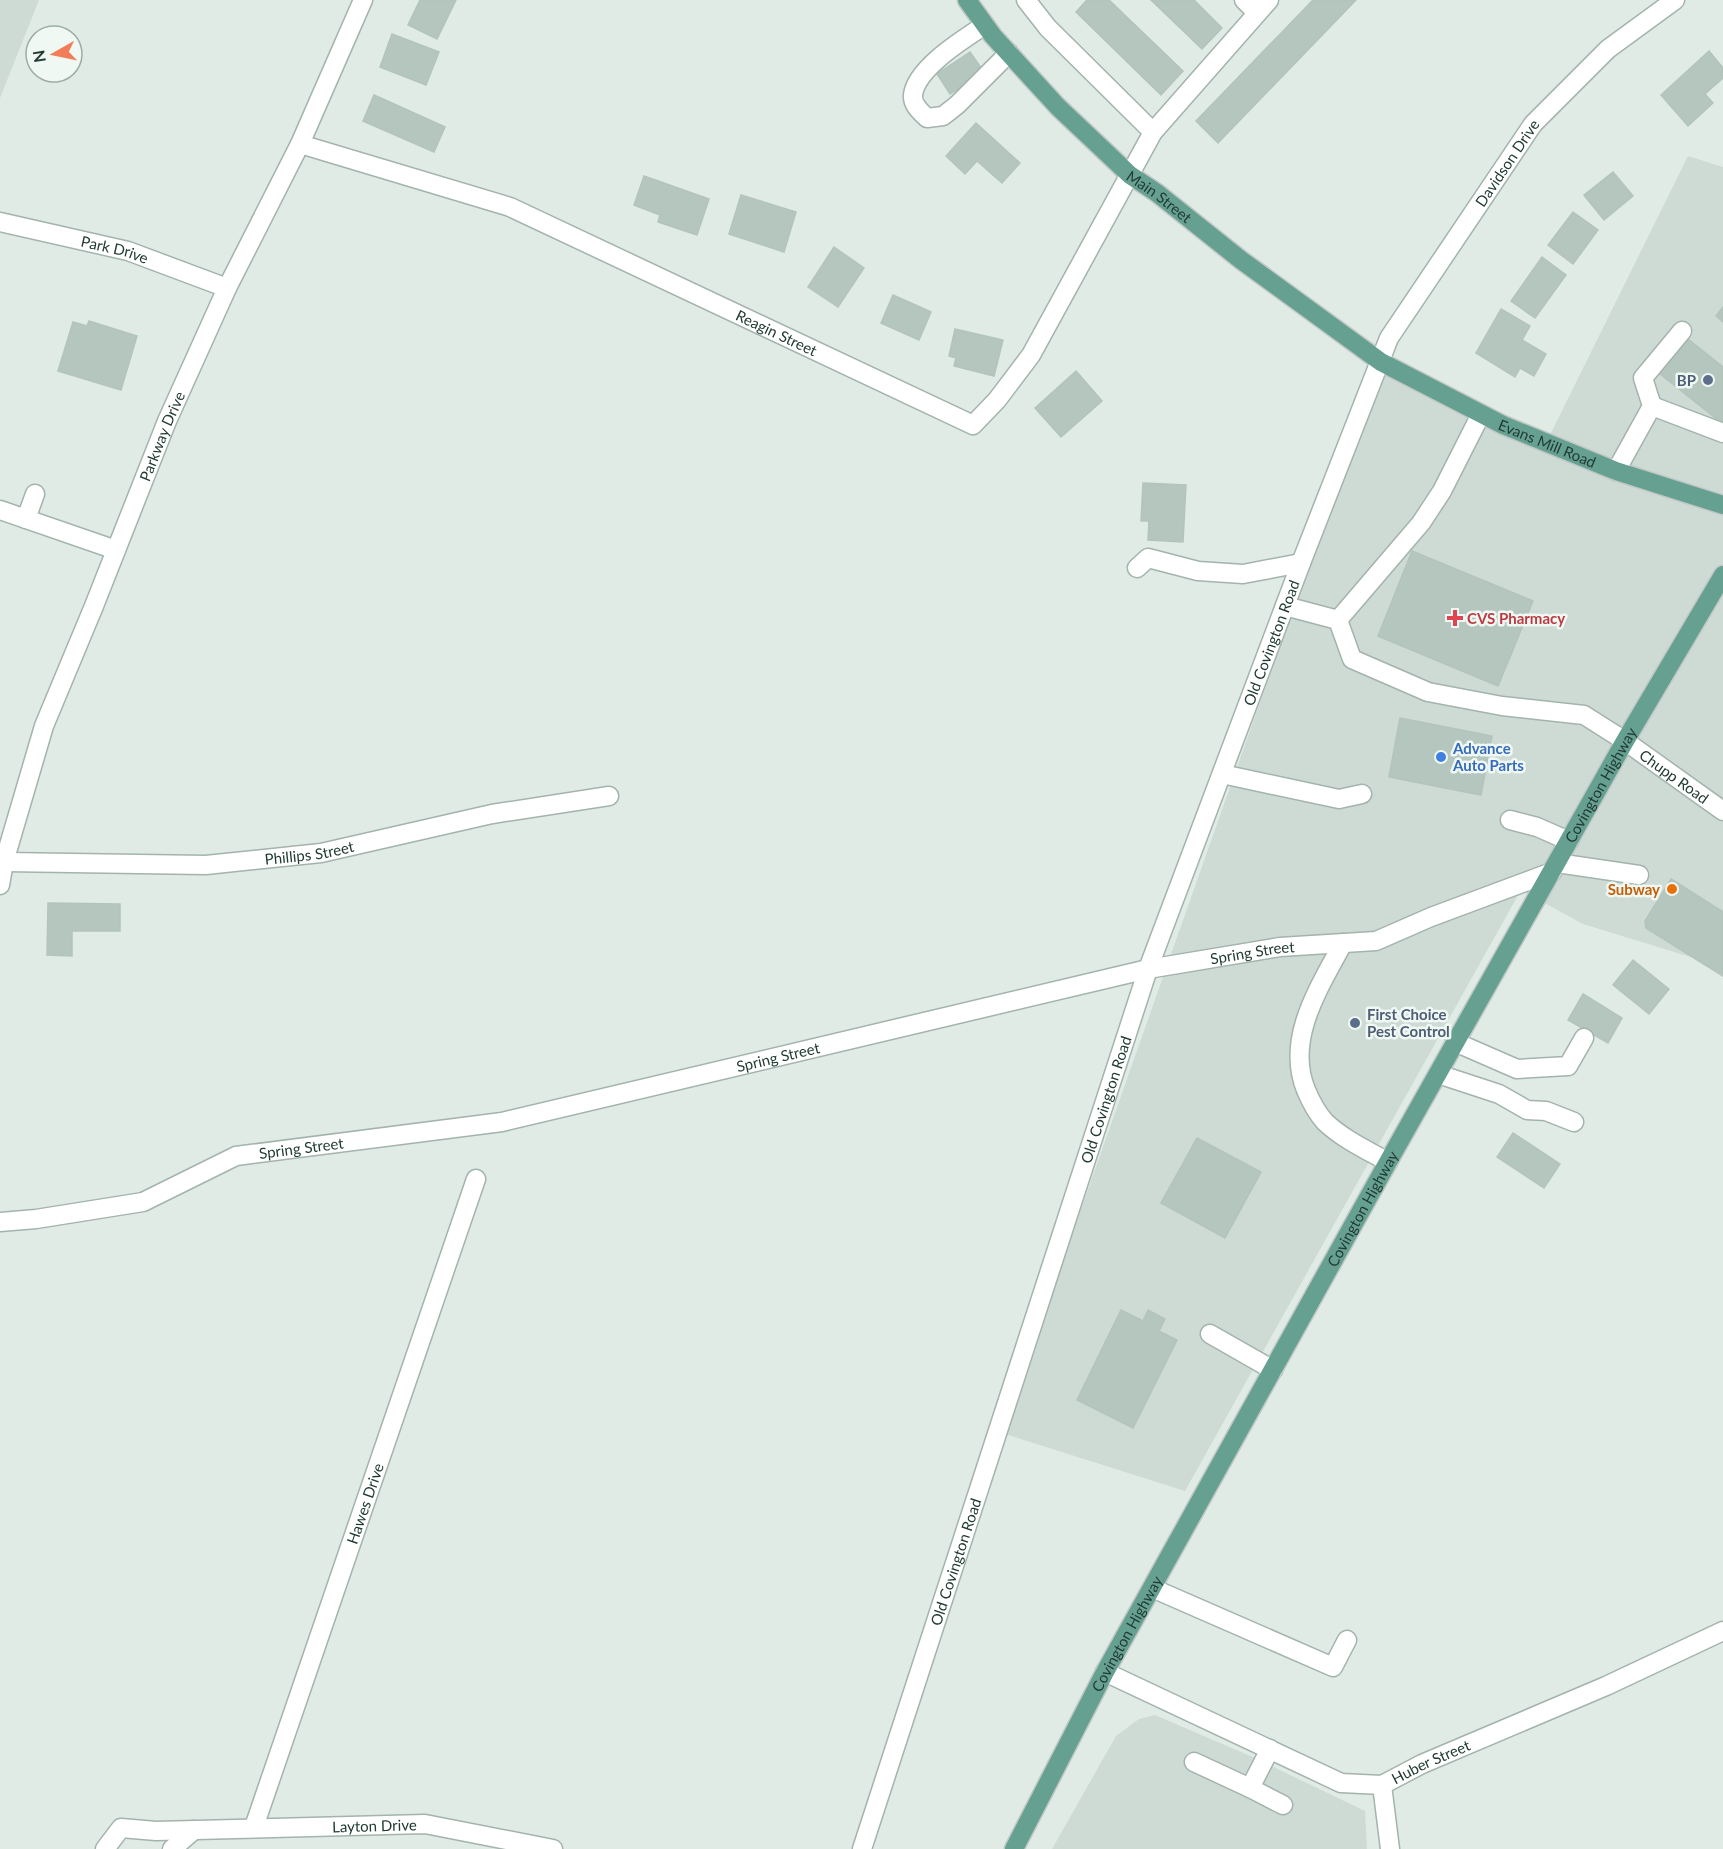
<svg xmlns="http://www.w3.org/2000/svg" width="1723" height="1849" font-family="Lato,sans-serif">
	<rect width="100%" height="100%" fill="#e0ebe6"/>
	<g fill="#cedbd5">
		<path d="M0,0H39L0,98Z"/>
		<path d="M1688,156L1723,167V967L1583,924L1521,890L1185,1491L1002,1433L1378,368L1546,443Z"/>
		<path d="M1155,1715L1255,1758L1365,1811L1367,1849H1052L1116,1736L1139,1719Z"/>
	</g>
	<g fill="#b5c6bf" stroke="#b3c4bd" stroke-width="1.5">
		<path d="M420,0H456L437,39L408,25Z"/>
		<path d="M1087,0H1109L1183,71L1161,95L1076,12Z"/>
		<path d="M1151,0H1194L1222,28L1202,49Z"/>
		<path d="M1313,0H1356L1218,143L1196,121Z"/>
		<path d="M392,34L439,52L426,85L380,67Z"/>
		<path d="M1709,51L1723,68V78L1705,94L1713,103L1688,126L1661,95Z"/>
		<path d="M970,52L984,72L950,94L937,74Z"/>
		<path d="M374,95L445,127L434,152L363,121Z"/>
		<path d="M976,123L1020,163L1002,183L977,161L965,174L946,156Z"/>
		<path d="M1613,172L1633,196L1604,220L1584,195Z"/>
		<path d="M644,176L709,199L697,235L658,222L660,215L634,205Z"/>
		<path d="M741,195L796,212L784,252L729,234Z"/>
		<path d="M1573,212L1598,230L1573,264L1548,245Z"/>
		<path d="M834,247L864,268L838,307L808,287Z"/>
		<path d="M1542,257L1566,275L1535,318L1511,301Z"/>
		<path d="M893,295L931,312L919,340L881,323Z"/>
		<path d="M1723,307V322L1716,316Z"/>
		<path d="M1501,309L1530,326L1522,340L1546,354L1534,376L1520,368L1515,377L1476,353Z"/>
		<path d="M89,321L137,336L121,390L58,371L73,322L87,326Z"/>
		<path d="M955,329L1003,340L994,376L954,366L956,358L949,356Z"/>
		<path d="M1683,335L1723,367V424L1655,370Z"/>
		<path d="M1076,371L1102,401L1061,437L1035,408Z"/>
		<path d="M1143,483L1186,485L1183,542L1148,540L1149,521H1141Z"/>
		<path d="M1412,551L1533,601L1498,686L1378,636Z"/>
		<path d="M1400,718L1492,736L1481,795L1389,777Z"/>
		<path d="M1671,879L1723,912V976L1646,928L1645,921Z"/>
		<path d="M48,903L120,904V931H72V956L47,955Z"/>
		<path d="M1633,960L1669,989L1649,1014L1613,985Z"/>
		<path d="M1583,994L1622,1018L1608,1043L1568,1020Z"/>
		<path d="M1513,1133L1560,1164L1544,1188L1497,1157Z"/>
		<path d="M1197,1138L1261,1172L1225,1238L1161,1203Z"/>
		<path d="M1121,1310L1143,1321L1148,1310L1165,1319L1159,1331L1177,1340L1133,1428L1077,1400Z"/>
	</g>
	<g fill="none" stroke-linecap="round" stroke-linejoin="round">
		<g stroke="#a3b3ad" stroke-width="21">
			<g id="minor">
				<path d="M1026,0L1048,28L1153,132"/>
				<path d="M1244,0L1257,13"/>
				<path d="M985,25C964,39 916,68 913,95C912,105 921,112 927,118L943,116L957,105L1009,53"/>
				<path id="s1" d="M300,144L510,207L973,425L997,400L1031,355L1153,132L1269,0"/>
				<path id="s2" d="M0,222L128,251L227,288"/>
				<path d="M1652,406L1643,378L1682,331"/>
				<path d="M1616,471L1652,406L1723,433"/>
				<path d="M0,510L116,550"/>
				<path d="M26,519L35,494"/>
				<path d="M1137,568L1148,558L1198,571L1243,574L1301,563"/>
				<path id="s3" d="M1285,606L1338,620L1352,659L1428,692L1502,706L1584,715L1625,741L1723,811"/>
				<path d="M1338,620L1421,523L1442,491L1481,414"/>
				<path d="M1222,774L1339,799L1362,794"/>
				<path d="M1510,820L1537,827L1569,841"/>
				<path id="s4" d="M4,862L206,865L321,853L492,814L609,796"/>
				<path d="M1557,863L1639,875"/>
				<path id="s5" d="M0,885L4,862L44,726L94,606L167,421L227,288L300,144L363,0"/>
				<path d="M1343,943C1319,988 1285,1039 1306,1090C1311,1102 1317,1113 1325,1122C1343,1139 1367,1150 1388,1162"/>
				<path d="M1455,1042L1517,1069L1568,1066L1584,1038"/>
				<path d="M1438,1074L1499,1094L1527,1110L1546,1111L1574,1122"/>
				<path id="s6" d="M0,1222L36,1219L143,1202L236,1156L502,1122L1148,969L1280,947L1376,941L1431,917L1552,872"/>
				<path d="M1210,1334L1273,1370"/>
				<path d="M1152,1588L1333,1667L1347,1640"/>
				<path id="s7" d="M1105,1672L1341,1783L1382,1785L1422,1764L1606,1686L1723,1631"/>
				<path d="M1270,1749L1250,1788L1283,1805"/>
				<path d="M1194,1762L1250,1788"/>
				<path d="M1382,1785L1390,1849"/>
				<path id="s8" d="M254,1827L476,1179"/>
				<path id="s9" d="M105,1849L121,1828L156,1831L425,1824L553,1849"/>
				<path d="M172,1849L194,1830"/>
				<path id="s10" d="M862,1849L1148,969L1301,563L1389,338L1533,124L1608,49L1675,0"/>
			</g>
		</g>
		<g stroke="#c1c8c6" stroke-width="21">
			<g id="major">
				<path id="s11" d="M967,0L993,36L1058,107L1130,175L1157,193L1241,260L1381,362L1503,425L1616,471L1723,505"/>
				<path id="s12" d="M1014,1849L1105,1672L1388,1162L1625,741L1723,575"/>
			</g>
		</g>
		<use href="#minor" stroke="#fff" stroke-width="18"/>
		<use href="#major" stroke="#65a091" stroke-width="18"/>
	</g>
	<g fill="#5c6f8a" stroke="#f0f8f4" stroke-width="2">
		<circle cx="1708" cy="380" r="6"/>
		<circle cx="1355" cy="1023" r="6"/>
	</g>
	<path fill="#e0444e" stroke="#f0f8f4" stroke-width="2" d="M1452 609h6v6h6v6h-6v6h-6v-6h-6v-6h6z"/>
	<circle fill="#3f7fe0" stroke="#f0f8f4" stroke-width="2" cx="1441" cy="757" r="6"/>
	<circle fill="#e8710a" stroke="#f0f8f4" stroke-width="2" cx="1672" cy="889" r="6"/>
	<g text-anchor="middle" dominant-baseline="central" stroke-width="5" stroke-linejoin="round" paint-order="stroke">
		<g font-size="15" fill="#213b34" stroke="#f0f8f4">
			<text stroke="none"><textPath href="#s10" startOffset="1812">Davidson Drive</textPath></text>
			<text stroke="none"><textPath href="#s11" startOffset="276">Main Street</textPath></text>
			<text stroke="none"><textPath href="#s2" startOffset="118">Park Drive</textPath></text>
			<text stroke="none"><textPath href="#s1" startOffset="514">Reagin Street</textPath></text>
			<text stroke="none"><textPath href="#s5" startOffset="478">Parkway Drive</textPath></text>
			<text stroke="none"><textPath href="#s11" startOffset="738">Evans Mill Road</textPath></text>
			<text stroke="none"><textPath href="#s10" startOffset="1274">Old Covington Road</textPath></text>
			<text stroke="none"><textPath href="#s3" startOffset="446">Chupp Road</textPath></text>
			<text stroke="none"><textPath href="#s12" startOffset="1215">Covington Highway</textPath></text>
			<text stroke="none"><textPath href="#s4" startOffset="306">Phillips Street</textPath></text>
			<text stroke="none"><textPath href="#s6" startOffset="1286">Spring Street</textPath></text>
			<text stroke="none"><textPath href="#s6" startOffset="800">Spring Street</textPath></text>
			<text stroke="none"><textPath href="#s10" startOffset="788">Old Covington Road</textPath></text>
			<text stroke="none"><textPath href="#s6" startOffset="314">Spring Street</textPath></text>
			<text stroke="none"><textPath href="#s12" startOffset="729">Covington Highway</textPath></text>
			<text stroke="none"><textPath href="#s8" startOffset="342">Hawes Drive</textPath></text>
			<text stroke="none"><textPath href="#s10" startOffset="302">Old Covington Road</textPath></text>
			<text stroke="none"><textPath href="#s12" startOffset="243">Covington Highway</textPath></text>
			<text stroke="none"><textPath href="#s7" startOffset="356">Huber Street</textPath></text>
			<text stroke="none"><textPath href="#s9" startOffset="280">Layton Drive</textPath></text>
		</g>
		<g font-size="15" font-weight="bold" fill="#4e5e75" stroke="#f0f8f4" text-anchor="end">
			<text x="1696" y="380">BP</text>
			<text x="1367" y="1014" text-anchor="start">First Choice<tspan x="1367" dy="17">Pest Control</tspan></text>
		</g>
		<g font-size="15" font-weight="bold" fill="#be3a42" stroke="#f0f8f4" text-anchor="start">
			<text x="1467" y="618">CVS Pharmacy</text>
		</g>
		<g font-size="15" font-weight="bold" fill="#366cbe" stroke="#f0f8f4" text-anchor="start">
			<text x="1453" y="748">Advance<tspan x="1453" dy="17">Auto Parts</tspan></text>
		</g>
		<g font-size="15" font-weight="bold" fill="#c56008" stroke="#f0f8f4" text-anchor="end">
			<text x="1660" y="889">Subway</text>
		</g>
	</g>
	<g transform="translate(54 54) rotate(261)"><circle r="28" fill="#f0f8f4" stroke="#9daca7" stroke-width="1.5"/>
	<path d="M0-4.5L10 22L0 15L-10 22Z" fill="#f17e58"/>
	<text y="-9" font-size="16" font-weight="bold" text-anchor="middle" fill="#213b34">N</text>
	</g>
</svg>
